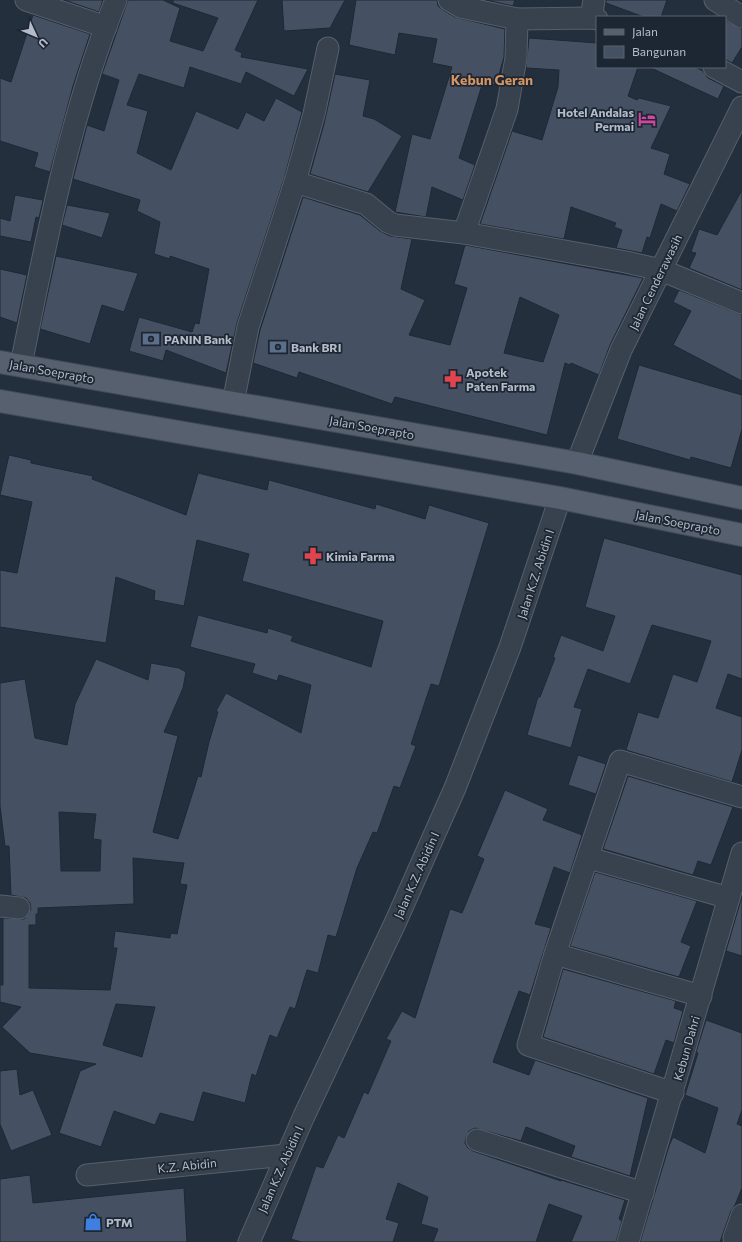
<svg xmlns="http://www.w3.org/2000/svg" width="742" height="1242" font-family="Commissioner,sans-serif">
	<rect width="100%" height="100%" fill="#242f3e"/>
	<g fill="#455162" stroke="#1f2835" fill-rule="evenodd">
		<path d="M64,0H103L99,12Z"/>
		<path d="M128,0H163L180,8L170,41L203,51L218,18L173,3V0H258L235,50L242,53L241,57L308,69L294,96L246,72L241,84L190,67L184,88L139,74L127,105L148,111L137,153L171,170L196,111L238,129L246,112L264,121L276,98L302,112L284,179L237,323L226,373L166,350L163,361L129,351L139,317L192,332L195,323L199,324L209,269L170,256V259L154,254L160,222L137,211L140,200L73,179L87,125L104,131L119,80L102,74Z"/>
		<path d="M282,0H345L330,28L284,31Z"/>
		<path d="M356,0H437L438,6L443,10L455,17L505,29L504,57L496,85L483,82L459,158L475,165L463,200L432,187L426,217L395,212L412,134L430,139L452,67L432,63L437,39L399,33L395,55L349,45Z"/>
		<path d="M486,0H515L513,6Z"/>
		<path d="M606,0H667L661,17H644L606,3Z"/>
		<path d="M33,15L90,34L73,86L50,172L34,167L38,153L0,141V78L11,82Z"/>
		<path d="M725,20L742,29V47L732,63L725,59Z"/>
		<path d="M529,38L597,43V67H638L628,96L637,100L639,98L671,106L651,148L670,154L664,174L690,184L677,211L661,204L650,238L647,237L642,253L616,248L622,230L614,227L616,223L571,207L564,239L480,224L512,131L542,140L558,87L559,70L526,68Z"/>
		<path d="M649,67H695L703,71L708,78L724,86L718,99Z"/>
		<path d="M335,74L370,80L363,116L374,119L402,136L368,192L310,174L324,124Z"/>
		<path d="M742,190V290L689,268L696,253L691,252L699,229L717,235Z"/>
		<path d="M15,195L43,200L39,218L36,217L31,242L0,236V218L10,221Z"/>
		<path d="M303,197L360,215L380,231L390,236L412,239L401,289L425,300L409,335L450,345L467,288L454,284L465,245L643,278L610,345L599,375L571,363L570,365L565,363L547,435L395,397L392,404L299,372L297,378L253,363L260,330ZM520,297L559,315L543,362L504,353Z"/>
		<path d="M67,205L110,213L102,238L62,225Z"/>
		<path d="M56,256L138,273L124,312L102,305L90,344L40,329Z"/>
		<path d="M0,269L27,275L17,323L0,317Z"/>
		<path d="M679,290L742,315V381L673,345L691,311L673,302Z"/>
		<path d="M639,365L742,395V429L731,468L691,457L690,460L617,439Z"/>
		<path d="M9,455L31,460V463L93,476L92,479L186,515L198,473L267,490L269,480L375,509L376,504L425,519L429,505L489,523L439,686L431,684L411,744L416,746L400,788L394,786L377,833L373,832L357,868L336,937L328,935L318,973L307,970L295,1009L290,1007L277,1038L270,1035L256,1076L252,1074L245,1103L203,1092L194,1122L160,1113L155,1125L114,1111L101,1147L59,1133L80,1071L96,1064L30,1053L2,1027L21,1007L0,1002V985H3V918L24,919L28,915L31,909L30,903L26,898L11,895L9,846H5L0,806V683L25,679L35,738L67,745L75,704L96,659L148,680L151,663L179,668L186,672L183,688L164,732L178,736L153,832L178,839L198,776L201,777L209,742L218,712L216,711L226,693L301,733L311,685L279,675L277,681L252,673L255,664L190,647L198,615L267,633L268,628L293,636L291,641L371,667L383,621L242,581L249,554L197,540L184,606L154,600L155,591L116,577L106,643L0,627V570L17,573L32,502L0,495ZM59,812L96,814L93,839L101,840L100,871H61ZM133,858L184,863L180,884L187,885L177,934L171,933L170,938L115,931L113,948H117L110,990L29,988V925H36V914H38V908L134,904ZM116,1004L155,1007L142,1057L103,1045Z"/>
		<path d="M604,538L742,575V679L728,674L716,708L742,717V750L732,782L626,750L638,712L658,718L673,674L697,682L711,641L652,625L630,684L588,669L574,707L582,709L571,748L527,735L538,697H540L555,658L553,657L561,635L603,651L615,616L585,607Z"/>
		<path d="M578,755L606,764L596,794L568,785Z"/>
		<path d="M628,776L733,807L711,865L698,861L693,875L603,849Z"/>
		<path d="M505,790L548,809L543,820L582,835L570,873L554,867L535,924L551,928L530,995L519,991L493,1062L529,1075L535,1060L648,1098L630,1176L571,1157L575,1146L526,1127L521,1141L475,1128L469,1131L466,1137L465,1143L468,1148L473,1151L561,1181V1180L625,1200L619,1219L622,1221L616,1242H571L582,1216L549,1204L536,1242H433L438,1229L421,1224L428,1197L398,1183L386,1219L399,1223L393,1242H301L291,1239L316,1166L323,1168L338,1135L344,1138L364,1092L368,1094L391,1041L386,1039L402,1011L415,1018L450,909L462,913L484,859L477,856Z"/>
		<path d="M595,872L697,901L681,942L691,946L679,977L570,946Z"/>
		<path d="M742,896V956L726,951Z"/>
		<path d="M563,969L676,1001L674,1008L683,1011L674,1043L666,1040L654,1074L543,1037Z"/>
		<path d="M706,1020L742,1033V1110L737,1124L742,1126V1188L735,1205L731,1211L720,1242H640L669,1146L673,1137L705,1153L718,1108L685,1095L698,1053L696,1052Z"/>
		<path d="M17,1069L20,1095L33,1090L52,1135L11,1151L0,1124V1071Z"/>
		<path d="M30,1175L33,1203L184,1188L187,1242H0V1179Z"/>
	</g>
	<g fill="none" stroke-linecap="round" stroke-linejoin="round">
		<g stroke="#565f6c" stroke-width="23">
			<g id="minor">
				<path d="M26,0L106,27"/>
				<path d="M449,0L461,7L517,19L591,18L597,19"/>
				<path d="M715,0L742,17"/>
				<path d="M591,18L594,0"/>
				<path d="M714,67L742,82"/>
				<path d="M295,182L366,204L388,222L395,225L464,233L626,262L661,270L742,303"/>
				<path d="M464,233L507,109L516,58L517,19"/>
				<path d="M21,365C46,242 69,117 116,0"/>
				<path d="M233,403L248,327L295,182L314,114L328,48"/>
				<path d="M577,463L621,350L742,107"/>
				<path d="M589,858L729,898"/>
				<path d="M0,906L19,908"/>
				<path d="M555,954L701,996"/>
				<path d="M673,1093L528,1045L555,954L620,761L742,797"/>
				<path d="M477,1140L643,1193"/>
				<path d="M87,1175L286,1155"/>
				<path d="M734,1238L742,1215"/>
				<path d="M249,1242L304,1116L396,921L455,788L510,647L560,498"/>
				<path d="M628,1242L742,853"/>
			</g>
		</g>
		<g stroke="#414a57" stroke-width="24">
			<g id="major">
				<path d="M0,362L577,463L742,498"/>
				<path d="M0,401L560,498L742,535"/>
			</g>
		</g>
		<use href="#minor" stroke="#38414e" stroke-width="21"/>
		<use href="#major" stroke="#56606e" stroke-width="22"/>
	</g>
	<defs>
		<g id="hotel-bare" transform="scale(1.38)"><path d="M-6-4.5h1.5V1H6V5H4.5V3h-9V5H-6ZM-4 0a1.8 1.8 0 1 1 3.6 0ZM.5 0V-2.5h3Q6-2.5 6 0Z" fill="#d1479c" stroke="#1d2633" stroke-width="2.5" paint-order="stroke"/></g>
		<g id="bank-bare" transform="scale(1.38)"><path d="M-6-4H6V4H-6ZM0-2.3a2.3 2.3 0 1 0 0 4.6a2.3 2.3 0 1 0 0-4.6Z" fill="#5c6f8a" stroke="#1d2633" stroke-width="2.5" paint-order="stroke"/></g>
		<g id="pharmacy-bare" transform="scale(1.38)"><path d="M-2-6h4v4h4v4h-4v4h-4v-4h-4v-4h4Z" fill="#e0444e" stroke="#1d2633" stroke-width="2.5" paint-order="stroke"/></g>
		<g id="shop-bare" transform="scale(1.38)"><path d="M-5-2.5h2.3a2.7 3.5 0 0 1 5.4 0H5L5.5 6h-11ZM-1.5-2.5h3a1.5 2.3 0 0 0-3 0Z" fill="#3f7fe0" stroke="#1d2633" stroke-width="2.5" paint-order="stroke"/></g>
	</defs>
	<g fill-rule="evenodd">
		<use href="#hotel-bare" x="647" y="119"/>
		<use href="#bank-bare" x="151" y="339"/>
		<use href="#bank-bare" x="278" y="347"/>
		<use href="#pharmacy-bare" x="453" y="379"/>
		<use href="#pharmacy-bare" x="313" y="556"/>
		<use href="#shop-bare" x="93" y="1222"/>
	</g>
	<g text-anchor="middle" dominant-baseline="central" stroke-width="3.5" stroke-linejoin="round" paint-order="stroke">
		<g font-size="12" font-weight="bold" fill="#b4bcc9" stroke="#1d2633" text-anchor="start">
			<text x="634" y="112" text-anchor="end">Hotel Andalas<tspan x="634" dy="14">Permai</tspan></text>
			<text x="164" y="339">PANIN Bank</text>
			<text x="291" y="347">Bank BRI</text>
			<text x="466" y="372">Apotek<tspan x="466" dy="14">Paten Farma</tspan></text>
			<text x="326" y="556">Kimia Farma</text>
			<text x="106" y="1222">PTM</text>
		</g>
		<g font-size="12" fill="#b4bcc9" stroke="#1d2633">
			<text transform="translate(655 282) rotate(-64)">Jalan Cenderawasih</text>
			<text transform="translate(52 371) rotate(10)">Jalan Soeprapto</text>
			<text transform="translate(372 427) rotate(10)">Jalan Soeprapto</text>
			<text transform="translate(678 522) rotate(11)">Jalan Soeprapto</text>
			<text transform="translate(535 574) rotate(-72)">Jalan K.Z. Abidin I</text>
			<text transform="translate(416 875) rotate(-66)">Jalan K.Z. Abidin I</text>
			<text transform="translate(686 1048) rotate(-74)">Kebun Dahri</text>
			<text transform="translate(187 1165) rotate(-6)">K.Z. Abidin</text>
			<text transform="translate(280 1169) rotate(-66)">Jalan K.Z. Abidin I</text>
		</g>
		<g font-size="14" font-weight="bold" fill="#d59563" stroke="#1d2633">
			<text x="492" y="79">Kebun Geran</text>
		</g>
	</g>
	<rect x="596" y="16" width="130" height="52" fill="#1d2633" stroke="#59626f"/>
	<rect x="604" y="29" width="20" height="6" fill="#56606e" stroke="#59626f"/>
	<text x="632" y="36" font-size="12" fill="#b4bcc9">Jalan</text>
	<rect x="604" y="46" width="20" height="12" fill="#455162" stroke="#59626f"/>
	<text x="632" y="56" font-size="12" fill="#b4bcc9">Bangunan</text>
	<g transform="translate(36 36) rotate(134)" stroke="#1d2633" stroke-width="3" paint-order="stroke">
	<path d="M0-3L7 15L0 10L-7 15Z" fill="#b4bcc9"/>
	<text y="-6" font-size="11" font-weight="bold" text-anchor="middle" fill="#b4bcc9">U</text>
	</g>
</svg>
